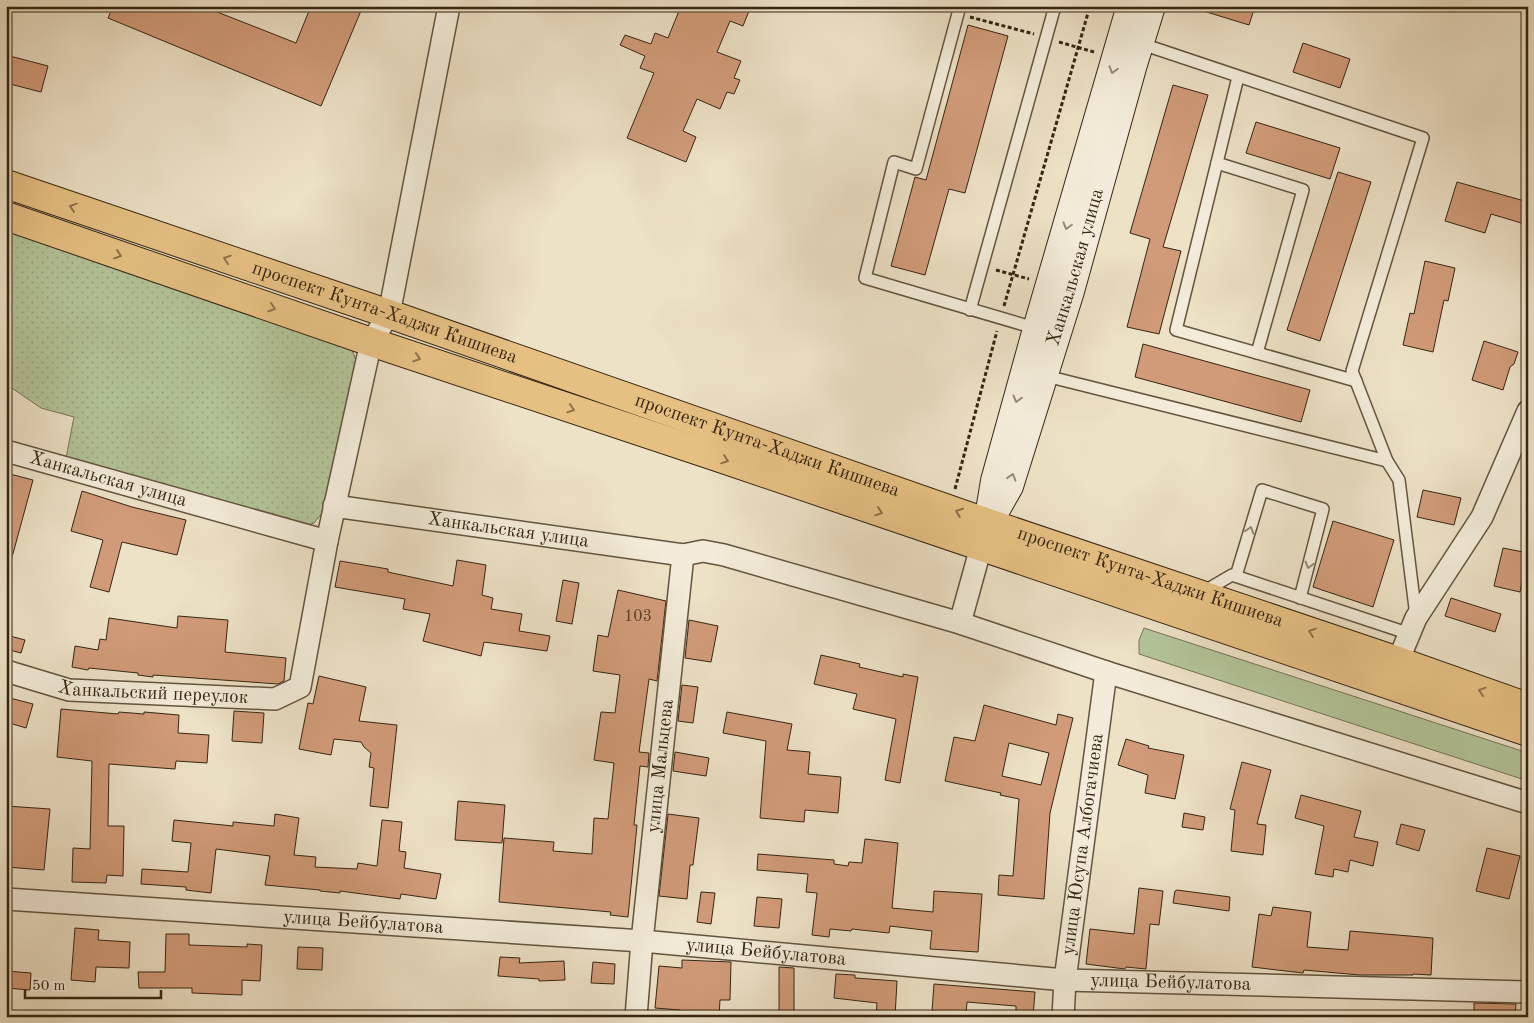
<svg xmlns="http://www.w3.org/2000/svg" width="1534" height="1023" font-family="'Old Standard TT',serif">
	<defs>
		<pattern id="park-dots" width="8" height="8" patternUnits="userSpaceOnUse" patternTransform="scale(1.25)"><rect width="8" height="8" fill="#b3c499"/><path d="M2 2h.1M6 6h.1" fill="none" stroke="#9ba883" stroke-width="1.8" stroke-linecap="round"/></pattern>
	</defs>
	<rect width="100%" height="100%" fill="#ede1c6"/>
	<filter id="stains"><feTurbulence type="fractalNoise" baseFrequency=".004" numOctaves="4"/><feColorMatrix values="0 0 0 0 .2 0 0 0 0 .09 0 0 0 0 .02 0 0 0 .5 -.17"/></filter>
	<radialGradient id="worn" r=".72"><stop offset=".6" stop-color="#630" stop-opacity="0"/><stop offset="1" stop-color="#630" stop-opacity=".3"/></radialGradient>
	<path fill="#b3c499" stroke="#747455" d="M1144,628L1528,753V781L1139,654V640Z"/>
	<path fill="url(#park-dots)" stroke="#747455" d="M6,226L351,346L356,361L324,511L314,523L302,527L66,458L74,417L41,408L6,384Z"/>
	<g fill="#d19b79" stroke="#352511" fill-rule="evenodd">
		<path d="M113,6H202L296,43L311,6H363L321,106L108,18Z"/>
		<path d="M681,6H751L743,26L730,21L717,52L741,61L734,78L740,80L734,94L727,92L720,109L697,99L683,131L696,137L686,162L627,138L654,73L640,68L645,56L620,45L625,35L651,44L655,33L668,38Z"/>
		<path d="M1201,6H1255L1249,25L1200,10Z"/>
		<path d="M968,25L1008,36L965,193L949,189L925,275L891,266L915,177L926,180Z"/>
		<path d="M1303,43L1350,59L1340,88L1293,72Z"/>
		<path d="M6,55L48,66L41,92L6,83Z"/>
		<path d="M1173,85L1208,95L1163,247L1181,251L1159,334L1127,327L1150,239L1130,233Z"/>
		<path d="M1256,122L1340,148L1330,179L1246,153Z"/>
		<path d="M1338,172L1371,182L1320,341L1287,330Z"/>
		<path d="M1457,182L1528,202V225L1491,214L1485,233L1445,221Z"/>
		<path d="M1425,261L1455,268L1448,301L1444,300L1433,352L1403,345L1410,313L1414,314Z"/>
		<path d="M1484,341L1518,352L1514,364L1510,367L1503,390L1472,380Z"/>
		<path d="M1143,344L1310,390L1301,422L1135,377Z"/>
		<path d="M6,473L33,480L11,561H6Z"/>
		<path d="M1423,490L1461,498L1454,525L1417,517Z"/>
		<path d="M82,491L132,507L186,520L177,555L122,542L109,592L90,587L103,540L71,531Z"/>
		<path d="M1333,521L1394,540L1373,607L1313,587Z"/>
		<path d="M1503,548L1528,553L1520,592L1494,586Z"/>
		<path d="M457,560L486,565L482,595L493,598L491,609L522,614L519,631L550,636L547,651L484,642L481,656L423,641L430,614L403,609L405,599L335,587L340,561L388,569V572L453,586Z"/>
		<path d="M563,580L579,583L572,624L556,621Z"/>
		<path d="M618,590L666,601L657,681L649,679L639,752L649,753L648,767L640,766L634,825H637L628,917L610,915L611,912L499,902L504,838L554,842L553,851L592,854L594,818L608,819L614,763L594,760L601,712L615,713L620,675L593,671L598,635L608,637Z"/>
		<path d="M1451,598L1501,614L1495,632L1445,616Z"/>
		<path d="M178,616L228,620L225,652L286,658L284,681L278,684L153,675V677L138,675V673L89,668L88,670L72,667L75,646L98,650L100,639L106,640L109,618L177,628Z"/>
		<path d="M689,620L718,626L711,662L685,658Z"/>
		<path d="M6,635L25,640L21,653L6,649Z"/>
		<path d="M821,655L860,664L859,667L903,677V674L918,677L900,783L885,780L896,719L853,709L857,694L814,684Z"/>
		<path d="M319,676L366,687L359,721L397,725L388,808L370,806L374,768L369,767L371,753L364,747L361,742L334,739L331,755L299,749L308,703L313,704Z"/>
		<path d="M682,685L698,687L693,723L678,721Z"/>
		<path d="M6,697L33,704L26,728L6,722Z"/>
		<path d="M984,705L1056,725L1058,714L1073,718L1050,813L1044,899L998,895L999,875L1013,876L1019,799L1000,795L1001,793L945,781L954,737L975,741ZM1009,743L1049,753L1041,785L1002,776Z"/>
		<path d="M61,709L118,714L119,712L144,714V712L179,715L178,733L209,735L207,763L176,761L175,769L109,764L108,826H124L123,876L107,875L106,883L72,882L73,848L90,849L92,761L57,757Z"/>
		<path d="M234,711L264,713L262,743L232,741Z"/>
		<path d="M727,712L792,724L787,750L810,752L808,774L841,777L838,813L805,810L804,822L760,818L766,741L723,733Z"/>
		<path d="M1126,739L1149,746L1148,748L1184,755L1175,799L1145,793L1148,775L1118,765Z"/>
		<path d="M675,752L709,758L706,776L673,771Z"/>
		<path d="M1242,762L1271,770L1257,824L1266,825L1263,855L1231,851L1235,810L1230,809Z"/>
		<path d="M1301,795L1361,811L1354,837L1378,842L1373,866L1350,860L1348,872L1334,869L1333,877L1315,874L1324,826L1295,818Z"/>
		<path d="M458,801L505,805L502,843L455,840Z"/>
		<path d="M6,806L50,809L44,870L6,867Z"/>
		<path d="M1184,813L1205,817L1203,830L1182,827Z"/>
		<path d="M275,814L299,818L294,855L316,857L315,867L357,869L358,863L377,866L382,820L402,822L399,851L406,852L404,868L441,874L436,899L401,894L400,899L340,891V893L320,891V890L265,885L270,856L216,849L211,893L186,890V887L141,884L142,869L188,872L191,843L172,841L174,820L233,826V822L274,826Z"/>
		<path d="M668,814L699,818L693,865H690L687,899L659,896Z"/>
		<path d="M1401,824L1425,830L1419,851L1396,844Z"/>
		<path d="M865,839L898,843L892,908L933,912L934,891L982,894L978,952L930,949L932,931L890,926L889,933L852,929L851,931L830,929L829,937L812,935L817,893L806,892L808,874L757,870L758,854L834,860V864L848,866L849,862L862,863Z"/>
		<path d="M1487,848L1520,856L1509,899L1476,891Z"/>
		<path d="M1139,888L1163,891L1159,925L1150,924L1146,969L1126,967L1125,969L1086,964L1090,929L1134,934Z"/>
		<path d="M1177,890L1230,897L1229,911L1173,903L1175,891Z"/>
		<path d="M701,892L715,893L711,924L697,922Z"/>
		<path d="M757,897L782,899L779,928L754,926Z"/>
		<path d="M1273,907L1311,912L1307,947L1348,950L1350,931L1433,938L1431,975L1413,974V975H1360L1304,970L1303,973L1252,967L1259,914L1271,916Z"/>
		<path d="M75,928L99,930L98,940L130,942L129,968L96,967L95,982L71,980Z"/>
		<path d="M166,934H189V945L247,947V944L262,945L260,981L242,980V995L192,993V988H139L138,972H165Z"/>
		<path d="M298,947L323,948L322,970L297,969Z"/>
		<path d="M500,957L520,958L519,963L564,961L565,980L539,981V979L498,976Z"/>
		<path d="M682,960L731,962L730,1000H720L719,1017H679L680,1010L655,1008L659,966L682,968Z"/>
		<path d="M593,962L615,964L614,984L591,983Z"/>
		<path d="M779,967L794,968V1017H779Z"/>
		<path d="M6,971L31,973L30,990L6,988Z"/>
		<path d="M836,974L855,975V978L897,981L895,1017H876L877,1003L834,998Z"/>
		<path d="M934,984L1035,992L1033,1017H1016V1006L967,1002L966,1014L932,1011Z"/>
		<path d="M1474,1003L1516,1004L1515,1017H1474Z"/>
	</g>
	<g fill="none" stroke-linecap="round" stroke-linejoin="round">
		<g stroke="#63543e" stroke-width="14">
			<g id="lane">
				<path d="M960,6L916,169L894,162L865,278L1038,329"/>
				<path d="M1139,43L1423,138L1352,371L1387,461L1399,480L1416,616"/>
				<path d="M1238,77L1176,330L1356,381"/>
				<path d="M1217,163L1303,190L1257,353"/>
				<path d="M970,310L1055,6"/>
				<path d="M1042,375L1387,461"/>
				<path d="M1236,576L1262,490L1323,509L1300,598"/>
				<path d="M1203,592L1232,575L1410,634"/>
			</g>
		</g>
		<g stroke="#63543e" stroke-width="24">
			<g id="street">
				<path id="s1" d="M6,451L327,541"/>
				<path id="s2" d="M334,506L683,555"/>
				<path d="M960,623L981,547"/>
				<path d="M1385,661H1398L1416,618L1482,517L1528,411"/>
				<path id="s3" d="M6,671L69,690L275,699L300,687L327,541L371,342L389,314L449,6"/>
				<path id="s4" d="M6,899L642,941L1065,980L1528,992"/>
				<path id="s5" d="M636,1017L642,941L683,555L703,551L724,555L960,623L1106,672L1528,803"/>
				<path id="s6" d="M1063,1017L1065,980L1106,672"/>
			</g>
		</g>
		<g stroke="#352511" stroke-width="30">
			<g id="secondary">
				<path id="s7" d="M1131,6L1037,329L995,481L988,523L1009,486L1070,291L1133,64L1151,6"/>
			</g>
		</g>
		<g stroke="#352511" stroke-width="30">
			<g id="primary">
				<path id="s8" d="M6,184L389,314L988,523L1398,661L1528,707"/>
				<path d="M6,216L371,342L717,457L1528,732"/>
			</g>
		</g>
		<g stroke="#352511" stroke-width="3" stroke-dasharray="4 2.5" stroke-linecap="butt">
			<path d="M970,17L1034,34"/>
			<path d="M1059,42L1094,52"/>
			<path d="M996,270L1029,279"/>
			<path d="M1004,306L1090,6"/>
			<path d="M955,489L997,331"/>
		</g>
		<use href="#lane" stroke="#f3ecda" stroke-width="11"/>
		<use href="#street" stroke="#f3ecda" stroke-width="21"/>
		<use href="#secondary" stroke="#f3ecda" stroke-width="28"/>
		<use href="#primary" stroke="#e6c083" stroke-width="28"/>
	</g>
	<defs><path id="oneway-chevron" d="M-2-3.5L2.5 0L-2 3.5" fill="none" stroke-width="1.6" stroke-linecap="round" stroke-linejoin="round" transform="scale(1.25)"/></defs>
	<g stroke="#948876">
		<use href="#oneway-chevron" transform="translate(1113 70) rotate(106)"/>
		<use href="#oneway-chevron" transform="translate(1067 226) rotate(106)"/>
		<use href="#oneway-chevron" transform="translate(1017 399) rotate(105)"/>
		<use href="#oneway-chevron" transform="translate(1012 477) rotate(-73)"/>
		<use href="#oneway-chevron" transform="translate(1250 530) rotate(-73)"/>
		<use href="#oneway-chevron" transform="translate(1309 565) rotate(105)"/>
	</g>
	<g stroke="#8e724a">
		<use href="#oneway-chevron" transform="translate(73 207) rotate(-161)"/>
		<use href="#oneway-chevron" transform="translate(118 255) rotate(19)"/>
		<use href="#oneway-chevron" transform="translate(227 259) rotate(-161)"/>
		<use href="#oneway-chevron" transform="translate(272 308) rotate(19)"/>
		<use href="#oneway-chevron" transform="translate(417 358) rotate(18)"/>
		<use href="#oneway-chevron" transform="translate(571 409) rotate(18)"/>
		<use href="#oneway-chevron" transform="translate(725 460) rotate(19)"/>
		<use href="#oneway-chevron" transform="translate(879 512) rotate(19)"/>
		<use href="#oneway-chevron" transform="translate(959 512) rotate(-159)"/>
		<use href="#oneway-chevron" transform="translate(1312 632) rotate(-161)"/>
		<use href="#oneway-chevron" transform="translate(1482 691) rotate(-161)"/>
	</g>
	<g text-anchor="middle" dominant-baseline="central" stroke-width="4" stroke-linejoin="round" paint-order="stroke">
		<g font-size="16" fill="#5c422b">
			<text x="638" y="617">103</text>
		</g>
		<g font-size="19" fill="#352511" stroke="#f3ecda">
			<text stroke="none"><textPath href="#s7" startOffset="808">Ханкальская улица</textPath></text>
			<text stroke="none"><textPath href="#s8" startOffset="400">проспект Кунта-Хаджи Кишиева</textPath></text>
			<text stroke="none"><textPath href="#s8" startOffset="805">проспект Кунта-Хаджи Кишиева</textPath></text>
			<text stroke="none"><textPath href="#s1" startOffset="106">Ханкальская улица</textPath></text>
			<text stroke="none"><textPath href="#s2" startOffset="176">Ханкальская улица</textPath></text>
			<text stroke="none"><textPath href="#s8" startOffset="1210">проспект Кунта-Хаджи Кишиева</textPath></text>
			<text stroke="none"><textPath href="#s3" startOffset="150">Ханкальский переулок</textPath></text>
			<text stroke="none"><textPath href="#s5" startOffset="252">улица Мальцева</textPath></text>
			<text stroke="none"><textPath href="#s6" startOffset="174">улица Юсупа Албогачиева</textPath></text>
			<text stroke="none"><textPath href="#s4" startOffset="358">улица Бейбулатова</textPath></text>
			<text stroke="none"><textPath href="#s4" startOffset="762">улица Бейбулатова</textPath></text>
			<text stroke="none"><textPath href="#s4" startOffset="1168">улица Бейбулатова</textPath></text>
		</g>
	</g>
	<rect width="1534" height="1023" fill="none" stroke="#ede1c6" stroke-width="25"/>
	<rect x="8" y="8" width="1519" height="1008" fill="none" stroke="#352511" stroke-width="2.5"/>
	<rect x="12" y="12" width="1509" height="998" fill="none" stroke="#352511"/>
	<path d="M25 990v8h136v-8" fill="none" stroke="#352511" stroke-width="2.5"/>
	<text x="32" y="990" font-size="15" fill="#352511" stroke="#f3ecda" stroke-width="4" paint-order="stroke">50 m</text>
	<rect width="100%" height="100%" filter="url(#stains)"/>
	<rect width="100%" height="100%" fill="url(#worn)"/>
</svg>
